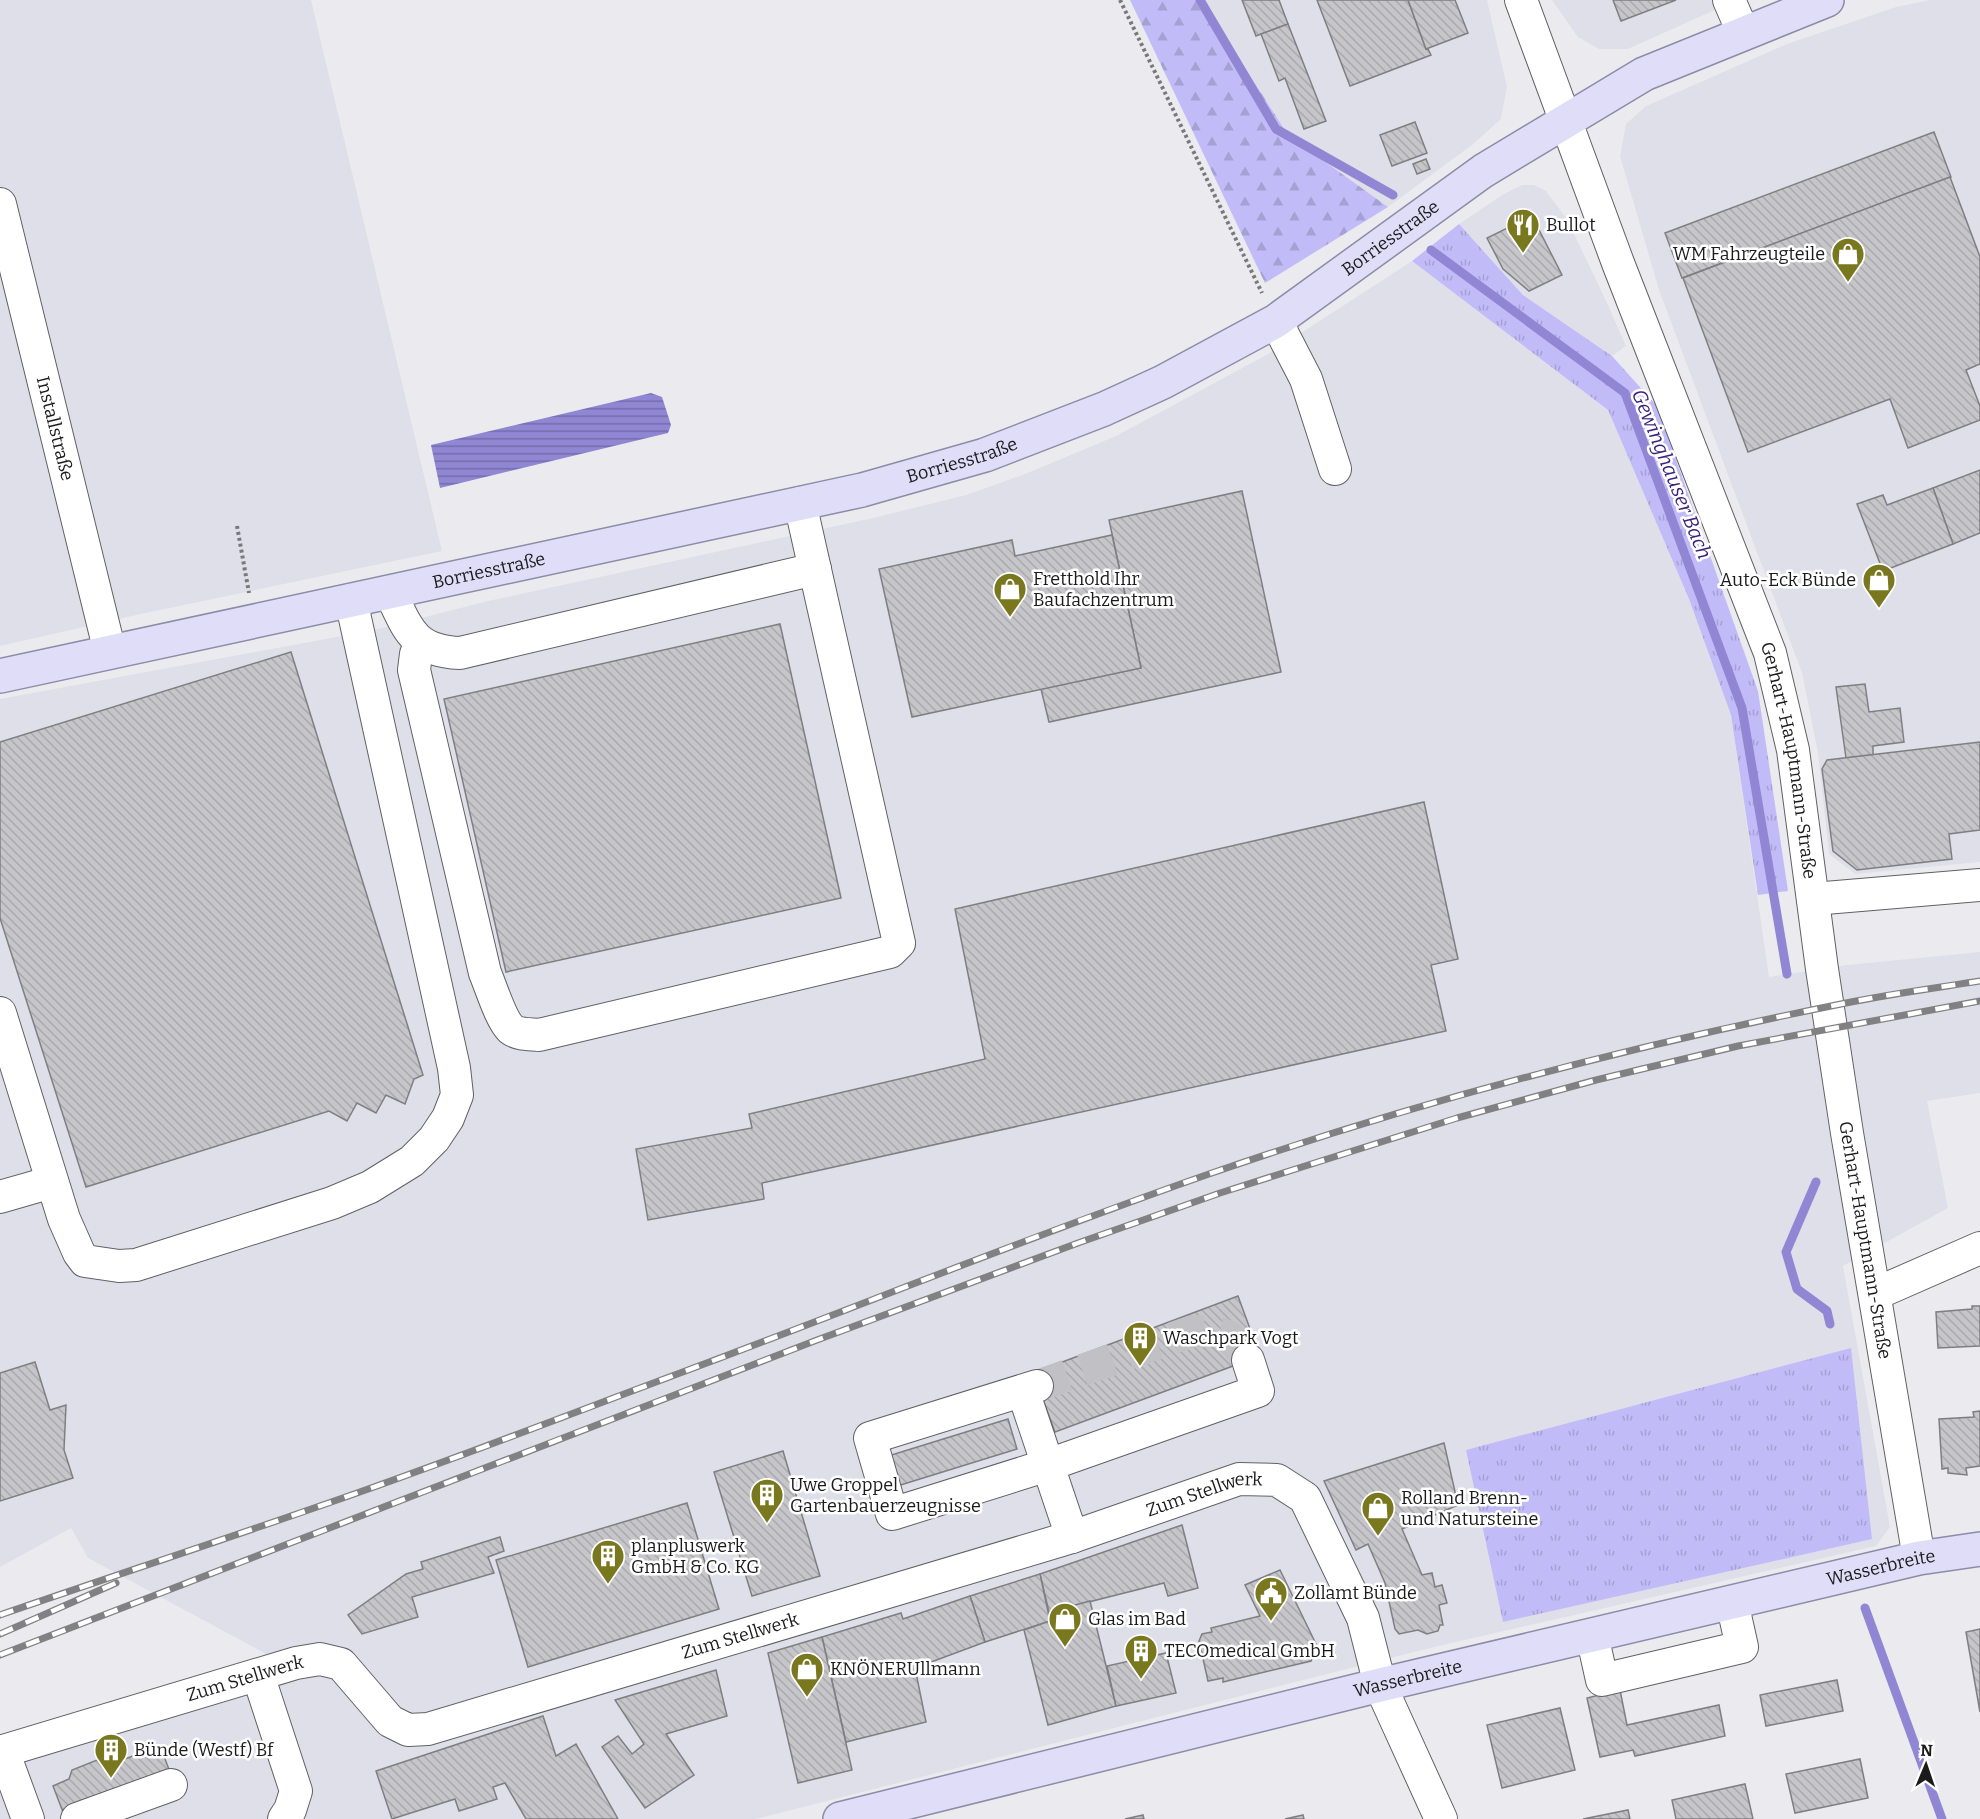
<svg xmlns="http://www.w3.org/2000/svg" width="1980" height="1819" font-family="Bitter,serif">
	<defs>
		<pattern id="grass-tufts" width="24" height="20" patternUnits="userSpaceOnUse" patternTransform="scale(1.5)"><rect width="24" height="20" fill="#c1bcf7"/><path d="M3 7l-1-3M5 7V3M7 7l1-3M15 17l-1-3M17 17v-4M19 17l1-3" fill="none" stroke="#a5a1d3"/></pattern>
		<pattern id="forest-firs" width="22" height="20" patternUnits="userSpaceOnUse" patternTransform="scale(1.5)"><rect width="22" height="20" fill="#c1bcf7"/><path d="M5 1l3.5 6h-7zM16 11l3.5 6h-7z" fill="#a5a1d3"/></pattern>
		<pattern id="water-rules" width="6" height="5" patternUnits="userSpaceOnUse" patternTransform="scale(1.5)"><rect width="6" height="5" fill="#9086d3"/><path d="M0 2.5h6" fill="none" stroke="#756daa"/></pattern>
		<pattern id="building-back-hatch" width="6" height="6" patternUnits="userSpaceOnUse" patternTransform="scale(1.5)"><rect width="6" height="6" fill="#c6c6ca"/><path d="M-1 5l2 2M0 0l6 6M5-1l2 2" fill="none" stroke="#aaaaad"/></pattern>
	</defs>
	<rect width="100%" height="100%" fill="#ebebef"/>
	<g fill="#dfdfea">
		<path d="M0,0H311L442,551L141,614L0,646Z"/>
		<path d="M1202,0H1487L1507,87L1501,119L1472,145L1388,207L1288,135Z"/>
		<path d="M1552,0H1737L1628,49H1599L1578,37Z"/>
		<path d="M1930,0H1980V862L1855,874L1829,854L1818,753L1802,673L1659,290L1620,156L1626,124L1646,106L1787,44L1896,7Z"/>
		<path d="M1522,185H1534L1546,191L1567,219L1608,305L1626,346L1612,356L1523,295L1459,224L1502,195Z"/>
		<path d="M1412,261L1608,410L1689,599L1731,715L1769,977L1847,965L1980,952V1093L1927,1101L1948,1208L1843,1266L1890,1527L1876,1546L1434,1647L756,1819H0V1767L20,1763L148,1720L268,1655L88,1558L71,1528L0,1567V699L374,630L488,601L873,518L966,495L1025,474L1116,436L1270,353Z"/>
	</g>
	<g fill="url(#grass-tufts)">
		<path d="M1459,224L1523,295L1612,356L1657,406L1758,691L1788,891L1758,895L1731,715L1689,599L1608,410L1412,261Z"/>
		<path d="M1851,1348L1872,1539L1503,1622L1466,1450Z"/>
	</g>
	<path fill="url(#forest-firs)" d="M1130,0H1202L1288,135L1388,207L1265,283Z"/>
	<path fill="url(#water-rules)" d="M651,393L662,397L671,425L668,433L440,488L431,445Z"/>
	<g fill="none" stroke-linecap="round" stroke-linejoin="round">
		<g stroke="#9086d3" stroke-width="9">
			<path d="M1200,0L1276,129L1393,195"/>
			<path d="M1431,250L1625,393L1742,708L1787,974"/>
			<path d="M1816,1182L1786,1252L1797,1289L1827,1311L1830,1324"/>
			<path d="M1865,1608L1942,1819"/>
		</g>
	</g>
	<g fill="url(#building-back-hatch)" stroke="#7f7f83" stroke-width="1.5">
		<path d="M1242,0H1279L1288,24L1256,36Z"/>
		<path d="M1317,0H1408L1426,49H1428L1431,55L1350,86Z"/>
		<path d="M1408,0H1455L1468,33L1426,49Z"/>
		<path d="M1613,0H1676L1621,21Z"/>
		<path d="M1288,24L1326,121L1304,129L1285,78L1279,81L1261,34Z"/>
		<path d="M1415,122L1427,153L1392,166L1380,135Z"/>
		<path d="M1934,132L1951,177L1682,278L1665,233Z"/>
		<path d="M1426,159L1430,169L1417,174L1413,164Z"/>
		<path d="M1950,177L1980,257V364L1966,370L1980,406V420L1908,448L1890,399L1748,452L1683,278Z"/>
		<path d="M1532,216L1562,275L1529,291L1503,269L1487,238Z"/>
		<path d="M1980,470V533L1953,544L1933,488Z"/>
		<path d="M1933,488L1953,544L1883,571L1857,504L1883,495L1887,505Z"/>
		<path d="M1242,491L1281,672L1049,722L1041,689L1141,668L1109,520Z"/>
		<path d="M1112,535L1141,668L912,717L879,569L1012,540L1015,556Z"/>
		<path d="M780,624L841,898L506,972L444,699Z"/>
		<path d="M291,652L423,1075L414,1079L405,1104L386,1095L376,1113L357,1103L347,1121L329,1111L86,1187L0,918V742Z"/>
		<path d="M1865,684L1869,712L1900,708L1904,742L1873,746V755L1846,758L1836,687Z"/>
		<path d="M1980,742V830L1949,834L1952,859L1857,870L1833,851L1822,769L1827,760Z"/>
		<path d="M1424,802L1458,959L1431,965L1446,1031L762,1183L764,1199L648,1220L636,1149L752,1128L749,1114L985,1059L955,909Z"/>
		<path d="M1238,1296L1260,1356L1055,1432L1033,1373Z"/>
		<path d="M1972,1306H1980V1346L1938,1348L1936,1312L1972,1309Z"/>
		<path d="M35,1362L50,1410L66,1405L64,1450L73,1478L0,1501V1373Z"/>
		<path d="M1980,1411V1466L1966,1468L1967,1475L1948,1473V1468L1942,1469L1939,1419L1974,1417L1973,1412Z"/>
		<path d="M1008,1419L1017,1449L894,1487L885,1457Z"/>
		<path d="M1444,1443L1458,1505L1402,1529L1422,1575L1432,1573L1435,1587L1442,1585L1447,1603L1439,1605L1443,1625H1440L1438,1631L1427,1634L1418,1630L1399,1634L1395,1629L1385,1583L1368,1544L1356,1550L1324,1481Z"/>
		<path d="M783,1451L820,1576L752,1596L714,1472Z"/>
		<path d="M687,1503L719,1609L528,1667L496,1560Z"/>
		<path d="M1182,1525L1198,1588L1168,1596L1164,1583L1049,1612L1040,1574Z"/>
		<path d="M500,1537L504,1551L488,1557L494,1573L412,1597L418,1617L362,1634L348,1615L406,1574L423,1569L421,1562Z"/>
		<path d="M1280,1570L1317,1646L1311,1661L1223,1682V1678L1208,1681L1199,1641L1202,1634L1212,1632L1211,1628L1260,1616L1245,1585Z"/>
		<path d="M1040,1574L1050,1621L985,1642L970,1596Z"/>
		<path d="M970,1596L985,1642L915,1668L926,1722L846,1742L822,1637L901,1613L903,1619Z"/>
		<path d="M1090,1601L1116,1706L1048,1725L1024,1630L1050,1621L1049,1612Z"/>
		<path d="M1980,1629V1712L1966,1632Z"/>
		<path d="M822,1637L852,1770L798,1783L768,1653Z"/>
		<path d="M1166,1653L1176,1693L1116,1706L1107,1666Z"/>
		<path d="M716,1670L727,1716L666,1734L694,1775L645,1808L602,1747L618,1736L632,1754L644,1744L615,1700Z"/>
		<path d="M1837,1680L1843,1711L1766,1726L1760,1695Z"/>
		<path d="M1620,1690L1627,1725L1719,1705L1725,1736L1635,1756L1633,1750L1600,1757L1587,1698Z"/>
		<path d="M1560,1708L1575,1770L1502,1788L1487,1725Z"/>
		<path d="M543,1716L556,1756L576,1744L618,1819H526L505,1783L493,1787L497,1799L459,1811L455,1799L392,1819L376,1771Z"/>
		<path d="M160,1746L170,1772L63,1812L53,1786L69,1779L72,1770L97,1760L104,1763L106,1766Z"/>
		<path d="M1860,1759L1868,1798L1795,1813L1786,1774Z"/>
		<path d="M1745,1784L1753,1819H1676L1672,1800Z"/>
		<path d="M1628,1810L1630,1819H1583Z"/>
		<path d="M1143,1815L1144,1819H1125Z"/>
		<path d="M1303,1815L1304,1819H1285Z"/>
	</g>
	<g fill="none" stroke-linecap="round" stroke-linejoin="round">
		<path stroke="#c1c1c5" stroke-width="32" stroke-dasharray="32 16" stroke-linecap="butt" d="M1037,1386L1193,1331C1225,1332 1231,1333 1248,1360"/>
		<g stroke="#616165" stroke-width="34">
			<g id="minor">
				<path id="s1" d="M1521,0L1618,263L1770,653L1793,750L1822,969L1847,1133L1919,1558"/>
				<path d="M1729,0L1743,32"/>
				<path id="s2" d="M0,204L110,652"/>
				<path d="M1276,321L1306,379L1335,469"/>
				<path d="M390,592C408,629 413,651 460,653L815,569"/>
				<path d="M424,646L416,654L414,670L485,973C491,987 501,1020 511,1029C518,1035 531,1034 539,1035L890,952L899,943L800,503"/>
				<path d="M1813,899L1980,885"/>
				<path d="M0,1013L64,1219L79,1253L85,1261L119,1266L136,1265L332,1203L370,1187L412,1161L434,1139L448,1118L457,1095L454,1068L351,600"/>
				<path d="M0,1197L52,1182"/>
				<path d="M1875,1294L1980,1248"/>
				<path d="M1037,1386L870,1438L892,1514L1048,1465L1258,1391L1248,1360"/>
				<path d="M1023,1391L1072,1537"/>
				<path d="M1592,1635L1602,1680L1742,1647L1732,1602"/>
				<path d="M258,1675L296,1791L290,1810L284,1819"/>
				<path d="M3,1751L28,1819"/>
				<path id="s3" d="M0,1752L296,1663L320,1659L341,1664L390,1721L408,1730L428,1729L1072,1537L1239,1479L1277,1480L1305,1498L1363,1618L1380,1685L1441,1819"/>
				<path d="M77,1819L171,1785"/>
			</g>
		</g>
		<g stroke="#8d8ba6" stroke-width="36">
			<g id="major">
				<path id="s4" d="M0,676L862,490L985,455L1104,409L1163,382L1276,321L1483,171L1644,74L1827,0"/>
				<path id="s5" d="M840,1819L1380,1685L1919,1558L1980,1549"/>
			</g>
		</g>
		<g stroke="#79797c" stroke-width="4" stroke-dasharray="3 3" stroke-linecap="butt">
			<path d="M1120,0L1262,293"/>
			<path d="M237,526L249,593"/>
		</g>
		<use href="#minor" stroke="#fff" stroke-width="32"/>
		<use href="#major" stroke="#dfddf7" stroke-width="33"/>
		<g stroke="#818183" stroke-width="7">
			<g id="rail">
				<path d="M0,1615C119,1574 238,1535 357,1493C465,1455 573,1413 680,1373C857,1307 1031,1236 1209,1174C1417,1102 1630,1046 1846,1003C1890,994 1935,988 1980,981"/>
				<path d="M0,1634L116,1583"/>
				<path d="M0,1655L817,1340L1078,1243L1220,1193L1457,1118L1596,1080L1738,1046L1980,1001"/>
			</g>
		</g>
		<use href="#rail" stroke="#fff" stroke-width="4.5" stroke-dasharray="14" stroke-linecap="butt"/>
	</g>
	<defs>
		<g id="restaurant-pin" transform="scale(1.725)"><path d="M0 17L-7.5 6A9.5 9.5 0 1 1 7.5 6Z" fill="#79781f" stroke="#fff"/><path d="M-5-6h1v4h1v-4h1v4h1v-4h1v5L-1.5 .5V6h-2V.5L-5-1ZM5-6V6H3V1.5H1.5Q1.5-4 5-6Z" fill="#fff"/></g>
		<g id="shop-pin" transform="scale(1.725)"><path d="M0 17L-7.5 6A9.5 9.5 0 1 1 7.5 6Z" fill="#79781f" stroke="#fff"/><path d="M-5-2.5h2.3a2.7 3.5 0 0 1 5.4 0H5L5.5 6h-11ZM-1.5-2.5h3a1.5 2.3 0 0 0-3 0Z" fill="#fff"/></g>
		<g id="building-pin" transform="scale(1.725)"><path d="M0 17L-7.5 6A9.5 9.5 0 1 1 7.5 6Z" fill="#79781f" stroke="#fff"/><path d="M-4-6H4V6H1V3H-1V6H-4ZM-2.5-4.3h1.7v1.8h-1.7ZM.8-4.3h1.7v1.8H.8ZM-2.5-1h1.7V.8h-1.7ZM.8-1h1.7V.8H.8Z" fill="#fff"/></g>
		<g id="civic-pin" transform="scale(1.725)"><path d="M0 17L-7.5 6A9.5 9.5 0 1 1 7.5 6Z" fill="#79781f" stroke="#fff"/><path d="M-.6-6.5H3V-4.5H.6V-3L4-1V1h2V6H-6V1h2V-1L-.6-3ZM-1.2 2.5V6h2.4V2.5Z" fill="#fff"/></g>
	</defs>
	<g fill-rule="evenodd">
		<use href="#restaurant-pin" x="1523" y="225"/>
		<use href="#shop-pin" x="1848" y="254"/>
		<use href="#shop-pin" x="1879" y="580"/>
		<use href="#shop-pin" x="1010" y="589"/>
		<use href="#building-pin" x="1140" y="1338"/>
		<use href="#building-pin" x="767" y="1495"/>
		<use href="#shop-pin" x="1378" y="1508"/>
		<use href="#building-pin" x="608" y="1556"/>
		<use href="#civic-pin" x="1271" y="1593"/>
		<use href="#shop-pin" x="1065" y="1619"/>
		<use href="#building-pin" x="1141" y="1651"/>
		<use href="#shop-pin" x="807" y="1669"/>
		<use href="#building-pin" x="111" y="1750"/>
	</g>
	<g text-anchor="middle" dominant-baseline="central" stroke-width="5" stroke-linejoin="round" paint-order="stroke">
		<g font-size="18" fill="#1b1b1c" stroke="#fff" text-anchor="start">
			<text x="1546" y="225">Bullot</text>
			<text x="1825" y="254" text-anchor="end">WM Fahrzeugteile</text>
			<text x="1033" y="579">Fretthold Ihr<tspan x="1033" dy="21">Baufachzentrum</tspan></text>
			<text x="1856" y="580" text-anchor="end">Auto-Eck Bünde</text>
			<text x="1163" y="1338">Waschpark Vogt</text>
			<text x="790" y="1485">Uwe Groppel<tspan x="790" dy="21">Gartenbauerzeugnisse</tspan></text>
			<text x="1401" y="1498">Rolland Brenn-<tspan x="1401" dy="21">und Natursteine</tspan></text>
			<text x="631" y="1546">planpluswerk<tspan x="631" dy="21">GmbH &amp; Co. KG</tspan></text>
			<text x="1294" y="1593">Zollamt Bünde</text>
			<text x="1088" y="1619">Glas im Bad</text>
			<text x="1164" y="1651">TECOmedical GmbH</text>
			<text x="830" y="1669">KNÖNERUllmann</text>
			<text x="134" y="1750">Bünde (Westf) Bf</text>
		</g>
		<g font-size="18" fill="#1b1b1c" stroke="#fff">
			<text stroke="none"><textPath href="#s4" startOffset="1472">Borriesstraße</textPath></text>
			<text stroke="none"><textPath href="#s2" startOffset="231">Installstraße</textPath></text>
			<text stroke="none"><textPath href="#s4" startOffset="986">Borriesstraße</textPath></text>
			<text stroke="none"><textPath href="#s4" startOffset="500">Borriesstraße</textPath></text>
			<text stroke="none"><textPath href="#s1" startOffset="808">Gerhart-Hauptmann-Straße</textPath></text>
			<text stroke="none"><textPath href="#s1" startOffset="1294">Gerhart-Hauptmann-Straße</textPath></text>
			<text stroke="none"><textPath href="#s3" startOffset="1282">Zum Stellwerk</textPath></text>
			<text stroke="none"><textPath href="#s5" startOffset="1071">Wasserbreite</textPath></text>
			<text stroke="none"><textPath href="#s3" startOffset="796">Zum Stellwerk</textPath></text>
			<text stroke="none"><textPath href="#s5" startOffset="585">Wasserbreite</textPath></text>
			<text stroke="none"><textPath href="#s3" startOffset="256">Zum Stellwerk</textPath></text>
		</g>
		<g font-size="20" font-style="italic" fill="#39217b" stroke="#fff">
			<text transform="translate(1672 474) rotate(68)">Gewinghauser Bach</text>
		</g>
	</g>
	<g transform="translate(1926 1765) rotate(2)" stroke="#ffffff" stroke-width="4.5" paint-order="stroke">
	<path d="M0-4.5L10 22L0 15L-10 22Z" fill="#1b1b1c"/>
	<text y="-9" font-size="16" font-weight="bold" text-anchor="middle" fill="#1b1b1c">N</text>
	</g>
</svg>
